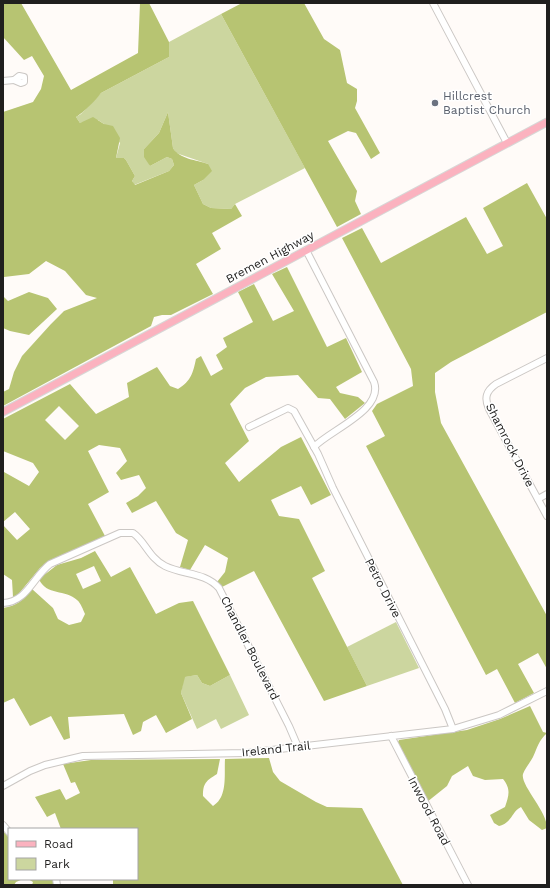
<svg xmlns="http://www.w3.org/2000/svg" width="550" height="888" font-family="'Work Sans',sans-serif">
	<rect width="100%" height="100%" fill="#fffbf8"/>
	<g fill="#ccd69f">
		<path d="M221,14L305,168L235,204L231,209L211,208L203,204L194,185L203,180L208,164L176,153L173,148L168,112L159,133L144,149L150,166L167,157L172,159L174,165L169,171L134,185L132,181L135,176L126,160L124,158H116L120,143L104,124L98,120L80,123L76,117L81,114L101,93L169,57V42Z"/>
		<path d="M396,622L419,668L367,686L347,647Z"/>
		<path d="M197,675L202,683L210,686L230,675L249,715L221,729L216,719L197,729L181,693L184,677Z"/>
	</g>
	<g fill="#b7c472" fill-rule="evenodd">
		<path d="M3,3H21L71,90L138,53L140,3H149L169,42V57L101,93C97,99 83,113 76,117L80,123L93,117L104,124L113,126L120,138L116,158H124L126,160L135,176L132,181L135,185L169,171L174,165L172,159L167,157L150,166L144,157V149L159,133L168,112L173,148C179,159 197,160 208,164L212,171L203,180L194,185L203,204L211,208L231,209L235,204L242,216L212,233L221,249L196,264L213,294L171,315H162L154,317L151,326L3,406V392L9,389L14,372L22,356L51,324L64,311L97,298L86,295L65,271L46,261L29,274L4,277L3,279V112L33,102L41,89L44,76L32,56L24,60L3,37Z"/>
		<path d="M242,3H304L324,39L340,50L347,83L357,89V101L355,108L380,153L371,159L356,133L348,131L328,141L357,191L355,201L361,214L337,227L221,14Z"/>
		<path d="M527,183L547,219V312L451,362L435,373V392L441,423L547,616V669L538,653L518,664L534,693L515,703L497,669L486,675L366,446L385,436L372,411L377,404L413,386L411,369L342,238L362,228L381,263L466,217L487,254L503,246L483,208Z"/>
		<path d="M287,267L327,347L346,338L362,372L336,387L340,393L358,397L365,403L345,419L330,399L318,398L298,375L266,377L245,388L230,404L249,441L225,463L239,482L281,447L301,437L331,495L311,505L301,486L271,500L279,516L299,519L325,571L312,578L367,686L324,701L254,571L222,587L217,582L225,572L228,558L205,545L190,570L180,567L188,540L176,533L156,501L132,513L126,503L138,496L146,488L139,475L121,480L116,473L127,461L120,448L99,445L88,451L109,492L88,504L105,536L51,560L40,568L16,597H13L12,580L3,574V525L17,540L30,529L15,512L3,522V474L4,472L29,486L39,472L33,463L3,451V419L70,384L96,414L129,397L127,383L157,367L170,386L178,389C191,381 193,373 196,359L201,356L211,376L223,369L216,355L227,347L223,338L253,322L238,292L254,284L273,321L294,311L272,274ZM59,406L79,426L65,440L45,420Z"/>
		<path d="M29,292L48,298L57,309L29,335L10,331L3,328V296L8,301Z"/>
		<path d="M95,551L111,577L130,567L156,614L179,603L193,601L230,675L210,686L202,683L197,675L185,677L181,693L192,719L166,733L156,715L143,722L141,731L133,735L124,714L68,717L70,738L64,740L51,716L30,726L14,698L3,703V608C17,606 23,600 32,589L53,608L58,619L69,625L81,622L85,614C83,610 81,603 77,600C66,589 46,596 39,579L57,565L81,558ZM94,566L101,581L83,589L76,574Z"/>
		<path d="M530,706L543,732L547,733C539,740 537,748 533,757C530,763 525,768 523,774C520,785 547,811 547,828L542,830L529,820L521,807C511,812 513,822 499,826L494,823L490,815L505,807C509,795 511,789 503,779L485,780L473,776L468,766L452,776L447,786L427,802L397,744L399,740L467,730L500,719Z"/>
		<path d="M269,758L273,772L280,781L316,802L327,807L362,808L403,885H113V879H137V829H61L55,813L47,817L35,797L60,789L66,800L80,793L75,782L71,783L63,764L91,760L220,759L217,774C206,781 203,783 203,796L213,806C228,797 224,775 225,759Z"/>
		<path d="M3,831L9,838V879H23L16,882L14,885H3Z"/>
		<path d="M28,879H53L54,885H32L33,882Z"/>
	</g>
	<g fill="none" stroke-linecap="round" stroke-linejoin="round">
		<g stroke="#cbc7c4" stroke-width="8">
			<g id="minor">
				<path d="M433,3L507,143"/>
				<path d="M19,76L24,77V82L21,83L14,80Z"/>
				<path d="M3,81L14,80"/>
				<path d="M306,250L374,382C384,410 330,430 314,447"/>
				<path d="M547,358L496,384C486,391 484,398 489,409L547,516"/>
				<path d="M249,427L288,408L294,411L318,454L333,488L445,709L453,729"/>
				<path d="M538,499L547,494"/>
				<path d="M3,603C27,602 33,577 50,564L120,533H133C145,541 149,558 165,566C183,575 205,572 219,588L289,726L298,747"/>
				<path d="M391,736L468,885"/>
				<path d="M3,786L30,771L45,765L83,756L246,753L453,729L499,715L547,691"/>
				<path d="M3,825L9,832"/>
				<path d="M56,879L57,885"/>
			</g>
		</g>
		<g stroke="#d7d7d6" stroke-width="9">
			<path id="major" d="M3,412L547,122"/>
		</g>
		<use href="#minor" stroke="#fff" stroke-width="6"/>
		<use href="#major" stroke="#fbb2bf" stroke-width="7"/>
	</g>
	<circle fill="#6b7280" stroke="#fff" stroke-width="1.5" cx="435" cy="103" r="4"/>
	<g text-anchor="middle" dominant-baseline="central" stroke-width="3" stroke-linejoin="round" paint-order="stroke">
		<g font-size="12" fill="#5b616d" stroke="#fff" text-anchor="start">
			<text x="443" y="96">Hillcrest<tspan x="443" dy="14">Baptist Church</tspan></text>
		</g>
		<g font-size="12" fill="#201f1e" stroke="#fff">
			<text transform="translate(270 257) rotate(-28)">Bremen Highway</text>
			<text transform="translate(510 445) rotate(63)">Shamrock Drive</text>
			<text transform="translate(383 588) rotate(63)">Petro Drive</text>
			<text transform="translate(250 648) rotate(63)">Chandler Boulevard</text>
			<text transform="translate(276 749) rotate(-6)">Ireland Trail</text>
			<text transform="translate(429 811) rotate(62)">Inwood Road</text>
		</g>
	</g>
	<rect width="550" height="888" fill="none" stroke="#201f1e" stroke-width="8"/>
	<rect x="8" y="828" width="130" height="52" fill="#ffffff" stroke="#a6a5a5"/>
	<rect x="16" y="841" width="20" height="6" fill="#fbb2bf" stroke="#a6a5a5"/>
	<text x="44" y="848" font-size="12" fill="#201f1e">Road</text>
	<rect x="16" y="858" width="20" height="12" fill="#ccd69f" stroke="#a6a5a5"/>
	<text x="44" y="868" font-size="12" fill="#201f1e">Park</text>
</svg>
